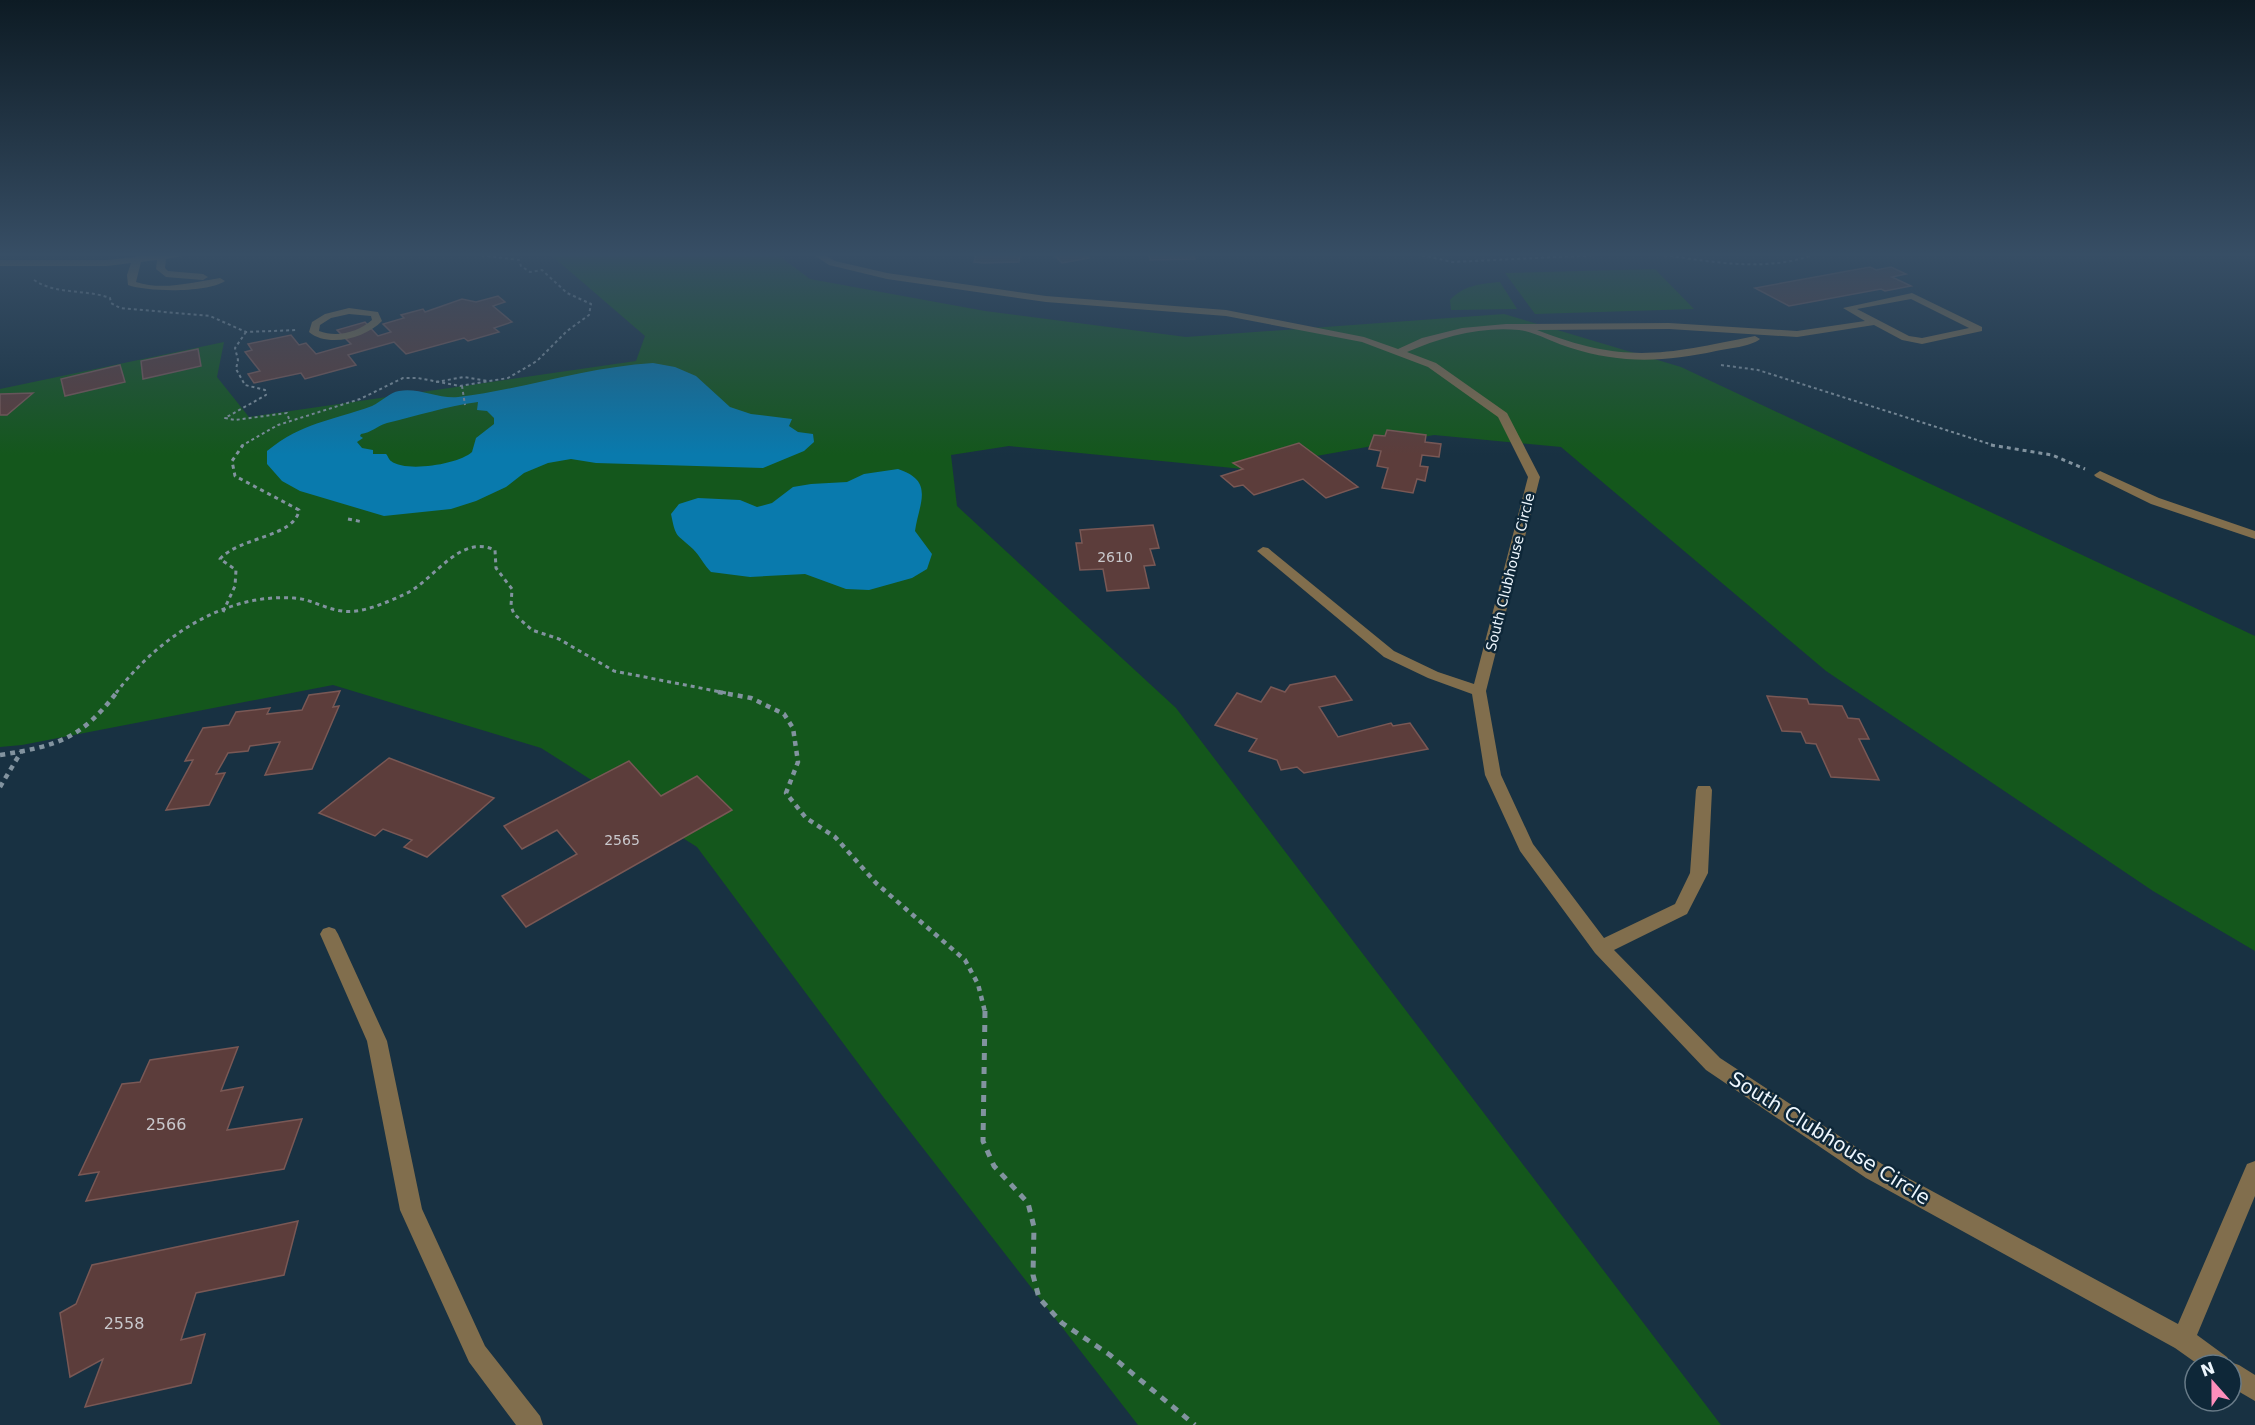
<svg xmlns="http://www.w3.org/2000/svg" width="2255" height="1425" font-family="'DejaVu Sans',sans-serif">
	<rect width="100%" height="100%" fill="#183142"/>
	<g fill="#14571c">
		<path d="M551,255H778L810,279L985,311L1186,337L1504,314L1681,367L2255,636V951L2153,891L1826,671L1561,447L1434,435L1243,469L1009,446L951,455L957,506L1176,708L1721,1425H1138L884,1098L697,847L541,748L333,685L22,745L0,747V389L224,342L217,377L249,417L636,361L645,336Z"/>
		<path d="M1655,269L1694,309L1535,314L1505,273Z"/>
		<path d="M1500,282L1517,309L1451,310L1450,300C1464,285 1480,284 1500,282Z"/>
	</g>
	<g fill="#097aad" fill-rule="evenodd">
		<path d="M653,363L675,367L696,376L730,407L751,414L792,419L789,426L798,432L813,434L814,442L804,451L763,468L596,463L571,459L548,463L524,473L506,487L476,501L451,509L384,516L300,491L282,481L267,464V451C303,422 331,421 372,406C381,402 390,392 399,391C418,387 438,399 458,397C524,389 587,367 653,363ZM478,402L477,410L487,411L494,418V424L476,438L472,452C459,464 406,473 391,461C389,460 388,456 386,454H373V450L362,448L357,442L363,438L360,436L361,434C371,433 377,426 387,423C417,416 447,406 478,402Z"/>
		<path d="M898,469C935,481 919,503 915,531L932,554L927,569L912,578L869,590L846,589L805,574L750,577L711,572C704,565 700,556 693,549C676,533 676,539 671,514L679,504L698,498L740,500L757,507L772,503L793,487L811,484L847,482L864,474Z"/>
	</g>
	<g fill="#5c3d3b" stroke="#795855" stroke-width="1.5">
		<path d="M976,255H1020L1019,262L984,263L974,262Z"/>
		<path d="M1054,255H1093L1087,256L1089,258L1062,263Z"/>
		<path d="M1149,255H1193L1195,259L1150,260Z"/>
		<path d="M1870,267L1876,270L1891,267L1906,274L1892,277L1911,286L1885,291L1881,289L1789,306L1755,288Z"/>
		<path d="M498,296L505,302L493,306L512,322L494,328L499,332L468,341L464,338L406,354L394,342L348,355L356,365L305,379L301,373L254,383L248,374L260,371L245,352L252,350L248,344L291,335L299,345L306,343L316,354L351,344L337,330L365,322L378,336L391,332L383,324L404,318L401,315L423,309L425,312L462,299L476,302Z"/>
		<path d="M198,349L201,366L143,379L141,361Z"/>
		<path d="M120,365L125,382L65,396L61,379Z"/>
		<path d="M33,393L7,415H0V394Z"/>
		<path d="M1387,430L1426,435L1425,442L1441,444L1439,457L1422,455L1420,466L1428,467L1425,481L1417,479L1413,493L1382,488L1388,468L1377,466L1381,451L1369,449L1374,435L1385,436Z"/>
		<path d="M1299,443L1358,487L1326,498L1303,479L1254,495L1243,485L1234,487L1221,476L1243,469L1233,463Z"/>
		<path d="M1153,525L1159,548L1150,549L1155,565L1144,566L1149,588L1107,591L1103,569L1080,570L1076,543H1082L1080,530Z"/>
		<path d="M1335,676L1352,700L1319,707L1338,737L1391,723L1393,726L1410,723L1428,749L1304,773L1297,767L1281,770L1277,760L1249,751L1257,739L1215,725L1237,693L1261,702L1271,687L1285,692L1290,685Z"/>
		<path d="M340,691L333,707L339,706L312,769L265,775L280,742L250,746L248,751L228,753L216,774L225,773L209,805L166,810L193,760L185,761L203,728L229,725L236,712L270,708L267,714L302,710L309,695Z"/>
		<path d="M1767,696L1807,699L1809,704L1842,706L1848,718L1859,719L1869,739H1859L1879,780L1831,777L1816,744L1806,743L1801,732L1782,731Z"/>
		<path d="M389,758L494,798L427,857L404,847L412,840L383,829L375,836L319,813Z"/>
		<path d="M629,761L661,796L697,776L732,810L526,927L502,896L577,854L557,830L522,849L504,826Z"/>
		<path d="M238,1047L221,1091L243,1087L227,1130L302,1119L284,1169L86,1201L99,1172L79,1175L122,1084L140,1082L150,1060Z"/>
		<path d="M298,1221L284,1275L196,1293L181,1340L205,1334L191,1383L85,1407L103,1359L70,1377L60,1313L76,1304L92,1265Z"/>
	</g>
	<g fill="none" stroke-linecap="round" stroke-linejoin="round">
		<g stroke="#82939f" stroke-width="2" stroke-dasharray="3 3" stroke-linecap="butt">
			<path d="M1422,255L1452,262L1599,255"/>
			<path d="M1664,255C1714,262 1764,272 1813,255"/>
			<path d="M34,280C56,295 86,289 110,298L111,303L120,308L210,316L246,332L297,330"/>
			<path d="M246,332L235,348L238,360L236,369L245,385L265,390L266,395L225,418L235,420L287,413L290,422"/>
			<path d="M1721,365L1758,370L1996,446"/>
			<path d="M436,382L464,377L488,381"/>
			<path d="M462,386L465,405"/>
			<path d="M241,446L278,425L360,399L403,378H418L460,386L508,378L537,361L567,331L589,315L591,304L567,293L542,270L530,272L521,266L519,260L480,255"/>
		</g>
		<g stroke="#82939f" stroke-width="3" stroke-dasharray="4 4" stroke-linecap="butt">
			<path d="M1991,445L2052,455L2085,469"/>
			<path d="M348,519L363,522"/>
			<path d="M223,612L235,586L236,570L220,559C239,537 295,537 299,510L235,476L232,461L243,445"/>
			<path d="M116,693C157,639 223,593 294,598C311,599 325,609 342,611C361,614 385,603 403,595C433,583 458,533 495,550L496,568L512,589L511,606L514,614L532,630L559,639L614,671L726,693"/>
		</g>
		<g stroke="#82939f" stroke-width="4.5" stroke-dasharray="5 5" stroke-linecap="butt">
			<path d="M718,692L751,698L784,714L793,728L798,762L786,793L806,818L835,837L877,884L965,960L978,984L985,1012"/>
			<path d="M0,755C57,746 81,739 117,692"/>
			<path d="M0,787L21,752"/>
		</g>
		<path stroke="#82939f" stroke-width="5" stroke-dasharray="7 7" stroke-linecap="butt" d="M985,1011L983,1141L994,1166L1028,1203L1034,1227L1033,1275L1039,1298L1062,1323L1110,1355L1195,1425"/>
		<g fill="#816e4d" fill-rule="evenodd">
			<path d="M137,255H187L166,259L165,268L168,271L203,274L208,277L203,280L166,277L156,269L157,260L141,262L136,282C163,291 193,282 220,278L225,281C207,293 148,292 128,285L127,275L131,263L107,266H0V260H107L135,257Z"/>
			<path d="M814,255H825L835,261L887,273L1046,296L1226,310L1364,337L1398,349L1422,338L1462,328L1506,324L1669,323L1797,331L1865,321L1843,308L1912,293L1982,327V331L1922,344L1902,340L1874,325L1797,337L1669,329L1537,330C1626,365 1666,354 1755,336L1760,339C1750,347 1729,348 1716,351C1666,362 1620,364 1571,348C1556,344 1533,331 1519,330C1482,326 1441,337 1407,352L1436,363L1507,413L1540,477L1486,691L1501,775L1533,844L1604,938L1675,904L1690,873L1696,790L1698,786H1710L1712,790L1708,873L1687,914L1614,950L1720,1058L1882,1164L2178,1324L2247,1164L2255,1161V1196L2197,1335L2227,1357L2230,1362L2239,1365L2255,1375V1401L2231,1387V1365H2199L2175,1348L1866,1178L1706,1070L1595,953L1520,851L1485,775L1472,694L1428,678L1384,657L1257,551L1263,547L1268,548L1394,651L1438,672L1474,684L1528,477L1498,417L1428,367L1362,342L1226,316L1046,302L887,279L829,265ZM1911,299L1969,328L1922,338L1909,336L1857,309Z"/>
			<path d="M349,308L378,312L382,321C366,338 328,348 309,332L312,322L325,314ZM349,314L371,316L372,320C358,332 337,338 319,331L320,325L331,318Z"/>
			<path d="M2100,471L2159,498L2255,531V539L2151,504L2096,477L2094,475Z"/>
			<path d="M329,927L335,929L338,934L387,1041L422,1209L485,1346L540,1416L543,1425H516L469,1362L400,1210L367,1041L320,934L323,929Z"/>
		</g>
	</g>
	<linearGradient id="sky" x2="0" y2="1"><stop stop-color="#0d1b24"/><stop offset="0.56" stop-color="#374e65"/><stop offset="1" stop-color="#374e65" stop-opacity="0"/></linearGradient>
	<rect width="2255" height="455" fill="url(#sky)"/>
	<g text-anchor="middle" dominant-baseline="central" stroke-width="5" stroke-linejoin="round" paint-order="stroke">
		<g font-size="14" fill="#c9c8cc">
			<text x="1115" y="557">2610</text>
			<text x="622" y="840">2565</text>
		</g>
		<g font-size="14" fill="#edf6fd" stroke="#0e2738">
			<text transform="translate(1510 572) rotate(-76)">South Clubhouse Circle</text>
		</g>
		<g font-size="16" fill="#c9c8cc">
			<text x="166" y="1124">2566</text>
			<text x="124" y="1323">2558</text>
		</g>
		<g font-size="20" fill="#edf6fd" stroke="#0e2738">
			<text transform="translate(1830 1138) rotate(32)">South Clubhouse Circle</text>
		</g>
	</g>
	<g transform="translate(2213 1383) rotate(339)"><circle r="28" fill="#0e2738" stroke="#677a87" stroke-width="1.5"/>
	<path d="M0-4.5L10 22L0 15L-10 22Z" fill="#fe8ebc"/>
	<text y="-9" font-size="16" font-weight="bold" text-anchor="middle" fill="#edf6fd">N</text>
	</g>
</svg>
